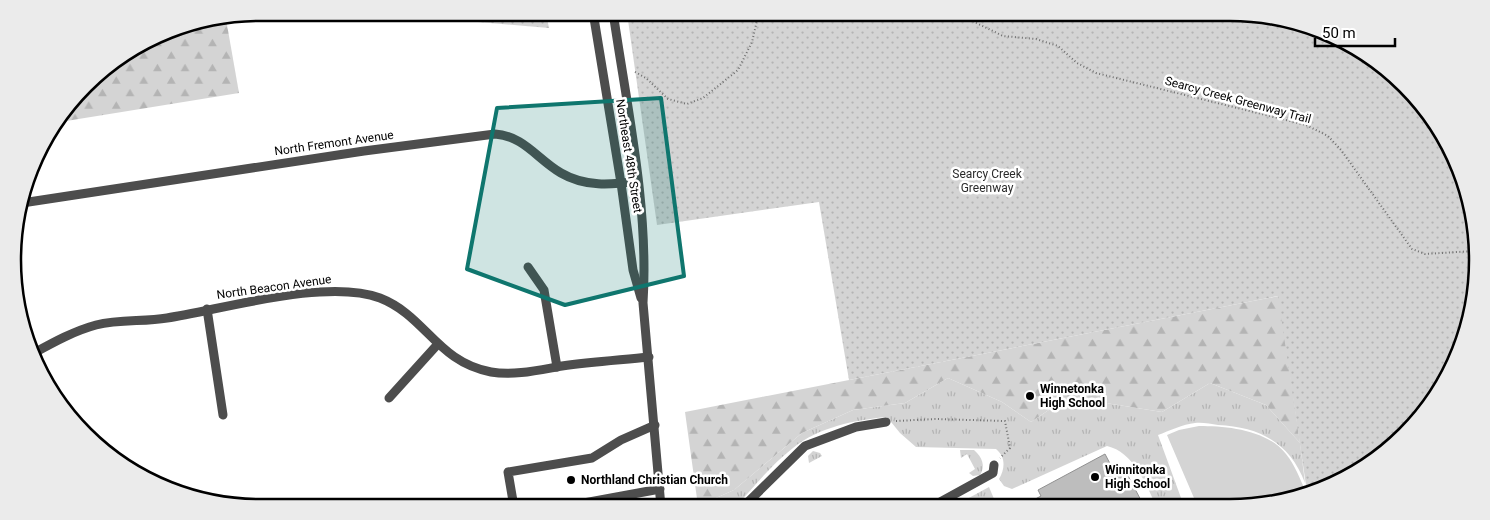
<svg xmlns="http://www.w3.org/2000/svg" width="1490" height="520" font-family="Roboto,sans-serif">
	<defs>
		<pattern id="grass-tufts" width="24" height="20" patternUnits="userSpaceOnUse" patternTransform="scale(1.25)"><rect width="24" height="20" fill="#d4d4d4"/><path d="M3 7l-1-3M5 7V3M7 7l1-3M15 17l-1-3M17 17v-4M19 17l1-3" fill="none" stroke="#b4b4b4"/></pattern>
		<pattern id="forest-firs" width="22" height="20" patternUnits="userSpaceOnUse" patternTransform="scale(1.25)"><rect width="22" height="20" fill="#d4d4d4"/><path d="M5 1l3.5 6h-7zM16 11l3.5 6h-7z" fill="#b4b4b4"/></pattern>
		<pattern id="park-dots" width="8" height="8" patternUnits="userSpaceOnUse" patternTransform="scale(1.25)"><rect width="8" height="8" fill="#d4d4d4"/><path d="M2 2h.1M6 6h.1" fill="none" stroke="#b4b4b4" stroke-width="1.8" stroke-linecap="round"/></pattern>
		<pattern id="water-rules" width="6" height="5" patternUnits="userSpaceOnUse" patternTransform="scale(1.25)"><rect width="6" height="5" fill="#9b9b9b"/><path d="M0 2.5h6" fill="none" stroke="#7c7c7c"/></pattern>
	</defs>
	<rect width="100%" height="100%" fill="#fff"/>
	<g fill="url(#grass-tufts)">
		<path d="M948,378L1002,402L1031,422L1068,397L1162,412L1210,383L1266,405L1300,443L1305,483C1290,443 1260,427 1218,425C1211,424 1202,422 1195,423C1183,424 1169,431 1158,435L1184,506H1156C1146,483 1133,452 1107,446L1012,489L1004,486L999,479C1005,469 1006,457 996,449L916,447L900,433L887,417C855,420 819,427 793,448C772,464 754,487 736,506L678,507V504L698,506L734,490L802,433L853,410L905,403Z"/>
		<path d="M960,450H974C982,457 986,466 980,475L973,476L969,473L975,469L967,454L961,458Z"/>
		<path d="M813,451L820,453L822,456L809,463L808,456Z"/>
		<path d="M989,487L997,506H954Z"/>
	</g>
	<g fill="url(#forest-firs)">
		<path d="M226,19L239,93L60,122L97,74L166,31Z"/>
		<path d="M1279,296L1300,443L1266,405L1210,383L1162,412L1068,397L1031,422L1002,402L948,378L905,403L853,410L802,433L734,490L698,506L685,412Z"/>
	</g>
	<g fill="url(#park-dots)">
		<path d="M1230,12L1294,21L1380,63L1444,136L1475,227L1469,324L1444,384L1393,446L1339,482L1307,492L1278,296L849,380L819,202L657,225L627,13Z"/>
		<path d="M373,13H546L549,28Z"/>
	</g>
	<path fill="#d4d4d4" d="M1199,426C1228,426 1267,430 1286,454C1295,465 1300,479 1306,492L1263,505H1197L1167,435L1179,430Z"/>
	<path fill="url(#water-rules)" d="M1142,13H1187L1183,21L1149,17Z"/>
	<path fill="#bdbdbd" stroke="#919191" d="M1105,454L1116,475L1125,470L1144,506H1022L1041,496L1038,490Z"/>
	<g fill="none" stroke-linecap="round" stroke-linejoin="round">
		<g stroke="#6f6f6f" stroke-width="2" stroke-dasharray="1 2.5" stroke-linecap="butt">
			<path d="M954,12L1003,36L1036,39L1058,46L1077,63L1096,73L1306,125L1328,136L1341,150L1412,249L1425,254L1474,251"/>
			<path d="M635,72L646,78L668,99L687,104L703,98L738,70L752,42L759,12"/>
			<path d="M896,421L935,419L1005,421L1010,448L1000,458"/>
		</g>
		<g stroke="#4d4d4d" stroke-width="9">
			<path d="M593,12L621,183L633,270L641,298"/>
			<path d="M613,12C627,108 649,206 643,303L661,507"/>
			<path d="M22,203L364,151L495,134C524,136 537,159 561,173C585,187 611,185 637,181"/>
			<path d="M528,267L544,290L557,367"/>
			<path d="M207,309L223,415"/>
			<path d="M34,353C54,342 74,331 96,325C120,319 144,322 167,318C224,309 327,278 380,298C426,316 437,362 491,372C514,376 539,370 562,366C591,362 620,360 649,357"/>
			<path d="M44,376L56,399"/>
			<path d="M389,398L437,345"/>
			<path d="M744,506L805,446L856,427L886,422"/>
			<path d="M933,506L993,473L994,465"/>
			<path d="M514,507L508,472L592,458L621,440L655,425"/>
			<path d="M571,507L573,505L660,489"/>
		</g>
	</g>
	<path fill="#0f766e" fill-opacity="0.2" stroke="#0f766e" stroke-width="4" stroke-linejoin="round" d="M661,98L684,276L565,305L467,269L497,108Z"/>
	<g fill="#000" stroke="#fff" stroke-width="2">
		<circle cx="1030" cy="396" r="5"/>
		<circle cx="1095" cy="477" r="5"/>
		<circle cx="571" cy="480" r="5"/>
	</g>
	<g text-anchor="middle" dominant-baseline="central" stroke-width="5" stroke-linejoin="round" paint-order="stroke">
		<g font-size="12" fill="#000" stroke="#fff">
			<text transform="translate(1238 100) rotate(15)">Searcy Creek Greenway Trail</text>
			<text transform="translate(334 143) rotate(-8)">North Fremont Avenue</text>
			<text transform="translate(629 156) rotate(81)">Northeast 48th Street</text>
			<text transform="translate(274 287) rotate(-8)">North Beacon Avenue</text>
		</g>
		<g font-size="12" fill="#2b2b2b" stroke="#fff">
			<text x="987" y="174">Searcy Creek<tspan x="987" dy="14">Greenway</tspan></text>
		</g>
		<g font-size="12" font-weight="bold" fill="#000" stroke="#fff" text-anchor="start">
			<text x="1040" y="389">Winnetonka<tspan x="1040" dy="14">High School</tspan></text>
			<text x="1105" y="470">Winnitonka<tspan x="1105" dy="14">High School</tspan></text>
			<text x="581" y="480">Northland Christian Church</text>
		</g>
	</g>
	<path d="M0 0H1490V520H0ZM260 21H1230A239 239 0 0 1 1469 260V260A239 239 0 0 1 1230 499H260A239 239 0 0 1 21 260V260A239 239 0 0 1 260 21Z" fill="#ebebeb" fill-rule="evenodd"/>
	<path fill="none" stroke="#000" stroke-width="2.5" d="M260 21H1230A239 239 0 0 1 1469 260V260A239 239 0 0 1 1230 499H260A239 239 0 0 1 21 260V260A239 239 0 0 1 260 21Z"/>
	<path d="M1315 38v8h80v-8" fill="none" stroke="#000000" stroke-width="2.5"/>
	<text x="1322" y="38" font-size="15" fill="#000000" stroke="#ffffff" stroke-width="4" paint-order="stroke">50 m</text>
</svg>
